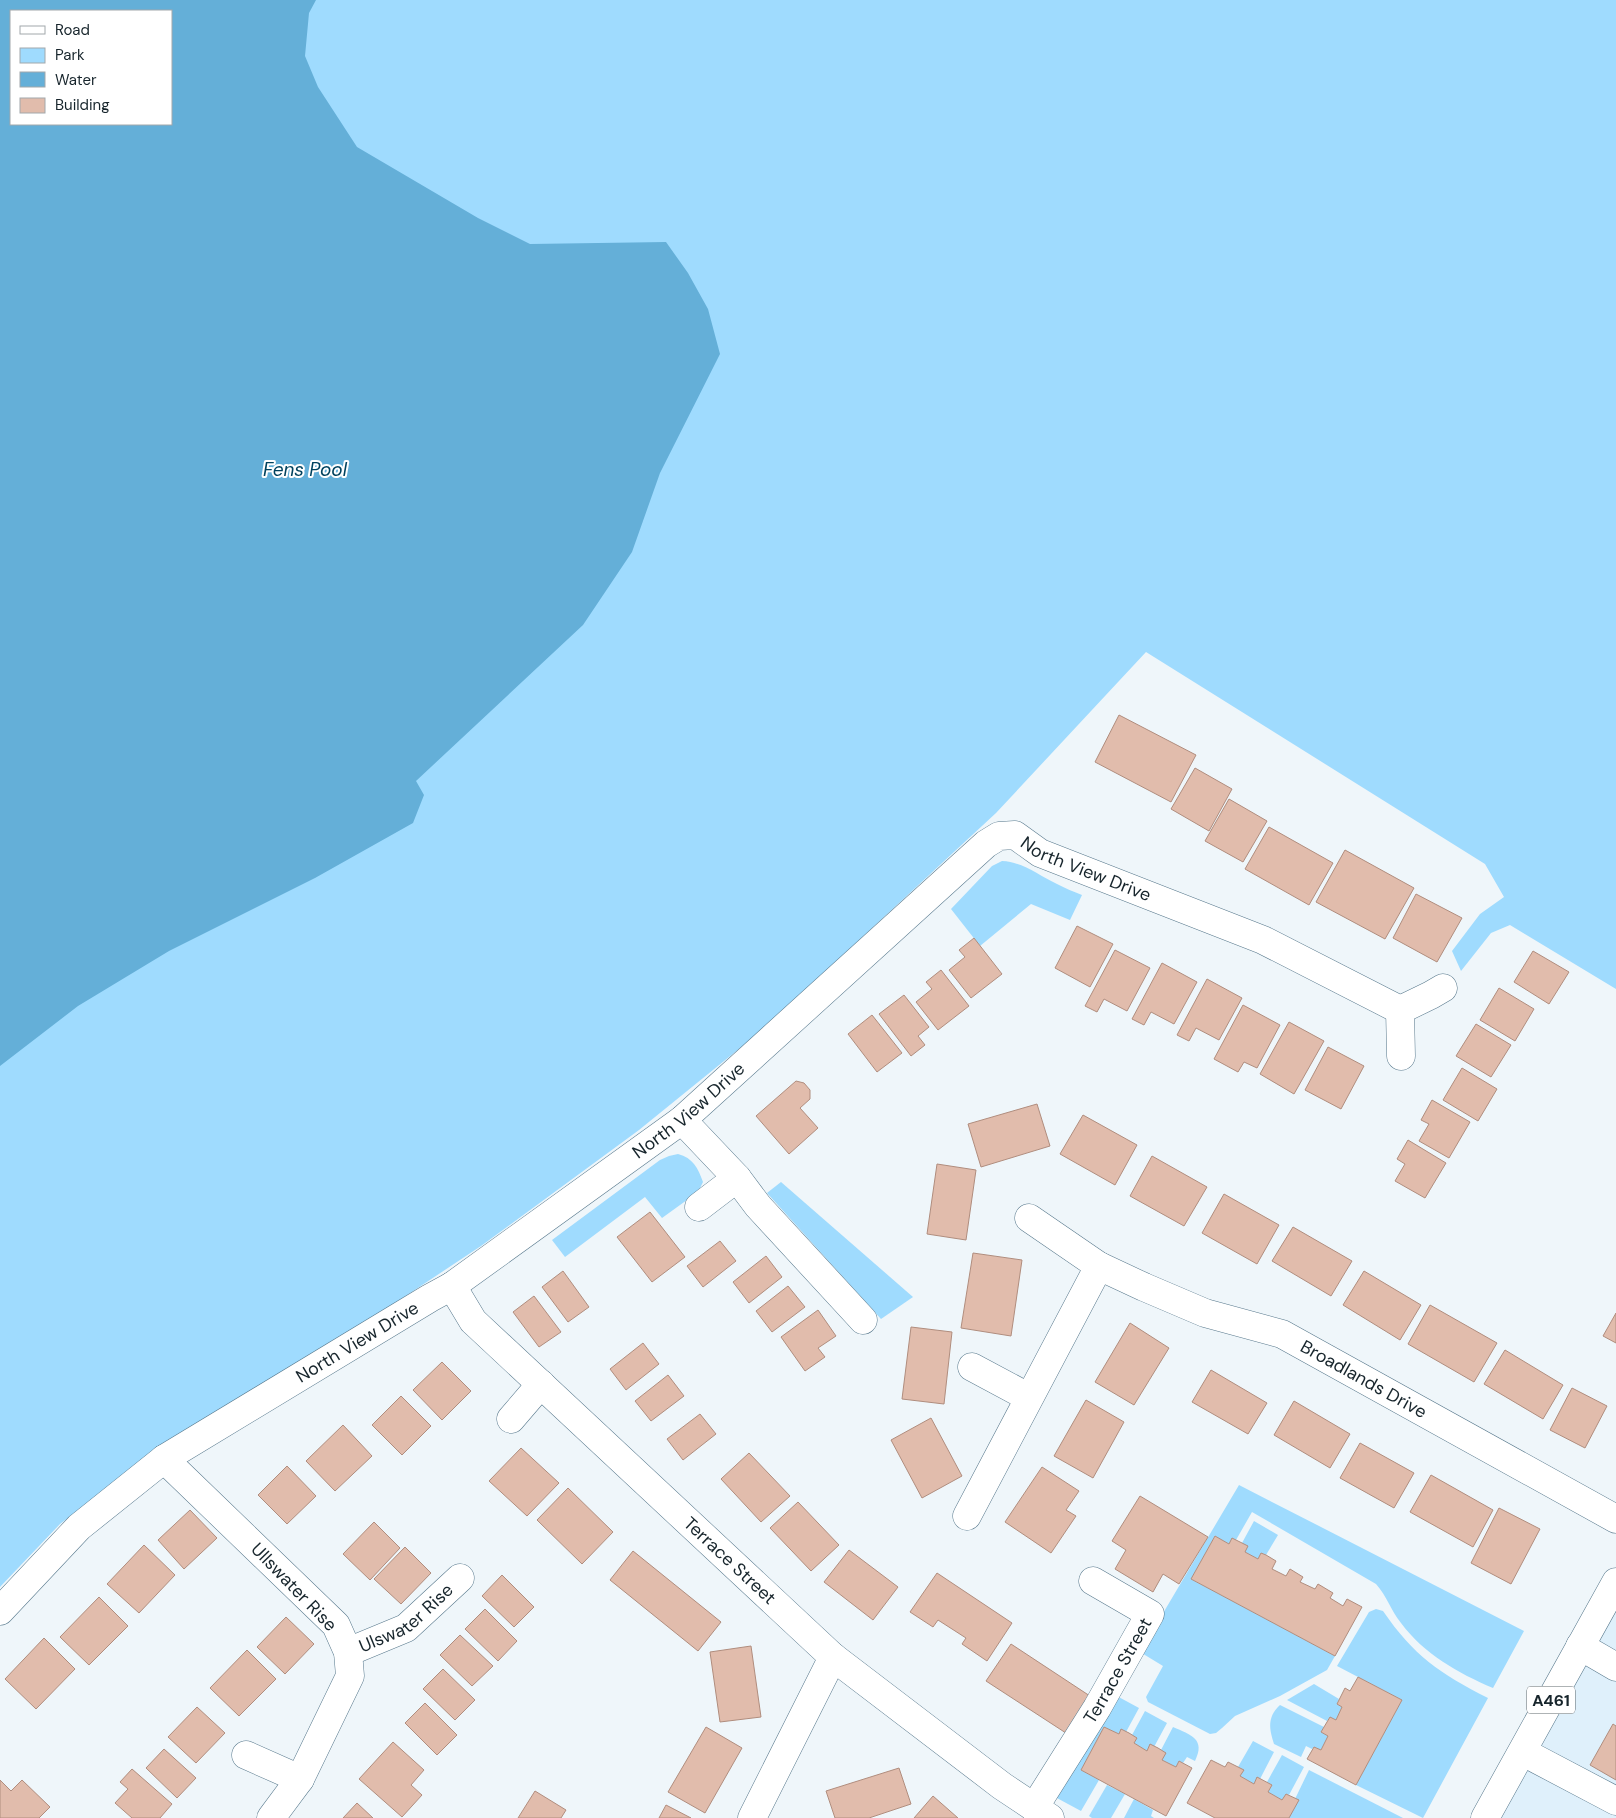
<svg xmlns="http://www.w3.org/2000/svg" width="1616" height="1818" font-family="'DM Sans',sans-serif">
	<rect width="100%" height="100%" fill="#eff6fa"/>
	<path fill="#dff0fb" d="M1616,1584V1818H1489Z"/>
	<g fill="#9fdbfe" fill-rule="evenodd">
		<path d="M0,0H1616V989L1510,925L1491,933L1461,971L1452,951L1480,914L1504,897L1485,864L1146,652L996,813L761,1031L639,1130L481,1246L359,1327L148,1457L60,1524L0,1587ZM11,11H171V124H11Z"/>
		<path d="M1002,861C1023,862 1038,875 1057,884C1065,888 1074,892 1082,895L1070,920L1031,904L980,946L951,909L992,866Z"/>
		<path d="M678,1154C693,1158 698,1168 703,1182L698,1192L662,1218L645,1197L565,1257L552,1240L660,1160L669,1156Z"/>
		<path d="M781,1182L913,1297L881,1319L767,1193Z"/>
		<path d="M1239,1485L1524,1631L1493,1688C1458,1673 1424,1654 1401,1623C1391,1611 1387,1596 1376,1584L1252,1512L1236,1540L1229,1544L1215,1536L1191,1579L1335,1656L1327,1670L1280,1696L1235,1716L1222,1728L1216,1733L1210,1734L1148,1702L1146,1697L1163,1666L1140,1652Z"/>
		<path d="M1254,1521L1278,1535L1266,1555L1261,1553L1258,1559L1245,1552L1242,1543Z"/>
		<path d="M1376,1609L1383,1611C1414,1656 1439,1673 1488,1698L1423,1818L1356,1785L1402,1700L1337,1666L1369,1612Z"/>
		<path d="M1314,1684L1339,1699L1337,1704L1342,1707L1336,1720L1330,1717L1327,1721L1287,1700Z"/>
		<path d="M1115,1695L1139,1708L1126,1732L1121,1730L1119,1734L1104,1727L1081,1770L1099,1780L1081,1811L1055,1797Z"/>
		<path d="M1280,1705L1324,1727L1321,1732L1328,1736L1321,1750L1314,1747L1312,1749L1306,1746L1301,1757L1274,1744C1269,1729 1267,1717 1280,1705Z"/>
		<path d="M1145,1711L1167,1723L1154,1747L1150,1745L1147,1751L1134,1743L1137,1738L1132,1735Z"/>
		<path d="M1173,1727C1191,1735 1206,1739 1195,1761L1187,1757L1183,1763L1179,1761L1176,1767L1162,1760L1161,1750Z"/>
		<path d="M1253,1741L1274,1752L1260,1779L1257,1778L1254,1784L1240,1776L1244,1770L1238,1767Z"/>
		<path d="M1282,1755L1304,1767L1289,1795L1286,1794L1282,1800L1268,1792L1272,1785L1267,1782Z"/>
		<path d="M1309,1770L1403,1818H1289L1295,1799Z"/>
		<path d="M1107,1785L1125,1794L1111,1818H1092L1089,1816Z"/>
		<path d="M1134,1799L1153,1810L1151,1816L1154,1818H1124Z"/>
	</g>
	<path fill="#64afd8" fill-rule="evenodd" d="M0,0H316L309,13L305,56L318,87L357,147L478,218L530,244L666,242L688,273L708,309L720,354L660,473L632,552L583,625L416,781L424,795L413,823L315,878L169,951L78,1006L0,1066ZM11,11H171V124H11Z"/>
	<g fill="#e1bcac" stroke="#b08d7e">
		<path d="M1119,715L1196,755L1171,802L1095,762Z"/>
		<path d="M1195,768L1232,789L1209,831L1171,809Z"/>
		<path d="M1229,799L1267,821L1243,862L1205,841Z"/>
		<path d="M1269,827L1333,863L1309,905L1245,869Z"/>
		<path d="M1345,850L1414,888L1385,939L1316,902Z"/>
		<path d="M1416,894L1462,918L1437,962L1393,938Z"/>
		<path d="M1077,926L1113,944L1090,987L1055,968Z"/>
		<path d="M974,938L1002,974L971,998L949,970L965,957L959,950Z"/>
		<path d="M1115,950L1150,968L1127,1011L1104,999L1097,1012L1085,1006Z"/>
		<path d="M1533,951L1569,972L1549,1004L1514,982Z"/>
		<path d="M1162,963L1197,982L1174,1024L1151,1012L1144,1025L1132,1019Z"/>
		<path d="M941,970L969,1006L938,1030L916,1002L932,989L926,982Z"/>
		<path d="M1207,979L1242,998L1219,1040L1196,1028L1189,1041L1177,1035Z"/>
		<path d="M1499,988L1534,1009L1515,1041L1480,1020Z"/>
		<path d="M904,995L929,1027L918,1036L925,1045L911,1056L879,1014Z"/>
		<path d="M1243,1005L1280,1025L1257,1068L1244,1062L1238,1072L1214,1059Z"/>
		<path d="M872,1015L902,1053L877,1072L848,1034Z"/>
		<path d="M1289,1022L1324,1041L1294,1094L1260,1074Z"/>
		<path d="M1476,1024L1511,1045L1491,1077L1456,1056Z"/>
		<path d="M1328,1047L1364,1066L1341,1109L1305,1090Z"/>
		<path d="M1462,1068L1497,1089L1478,1121L1443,1100Z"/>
		<path d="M796,1081L804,1083L810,1090V1099L800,1108L818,1128L789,1154L756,1116Z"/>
		<path d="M1432,1100L1470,1122L1449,1158L1419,1141L1429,1124L1421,1120Z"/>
		<path d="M1037,1104L1050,1146L981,1167L968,1124Z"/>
		<path d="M1083,1115L1137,1145L1115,1185L1060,1154Z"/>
		<path d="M1408,1140L1446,1163L1425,1198L1395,1181L1405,1164L1397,1159Z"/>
		<path d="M1152,1156L1207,1187L1184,1226L1130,1196Z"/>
		<path d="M937,1164L976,1170L966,1240L927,1234Z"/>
		<path d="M1224,1194L1279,1225L1257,1264L1202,1233Z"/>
		<path d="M650,1212L685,1257L652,1282L617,1237Z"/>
		<path d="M1293,1227L1352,1261L1331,1296L1272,1261Z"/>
		<path d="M720,1241L736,1261L703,1287L687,1266Z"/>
		<path d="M973,1253L1022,1260L1011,1336L961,1328Z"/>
		<path d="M766,1256L782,1277L749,1303L733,1282Z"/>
		<path d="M563,1271L589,1307L568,1322L542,1287Z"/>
		<path d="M1364,1271L1421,1305L1400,1340L1343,1305Z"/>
		<path d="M788,1286L805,1307L772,1332L756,1311Z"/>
		<path d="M534,1296L561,1332L539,1347L513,1312Z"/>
		<path d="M1430,1305L1497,1343L1474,1382L1408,1344Z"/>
		<path d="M818,1310L836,1336L818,1348L825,1357L805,1371L781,1337Z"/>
		<path d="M1616,1313V1343L1603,1336Z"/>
		<path d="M1130,1323L1169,1348L1134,1405L1095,1382Z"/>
		<path d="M911,1327L952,1332L944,1404L902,1399Z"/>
		<path d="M643,1343L659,1364L626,1390L610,1369Z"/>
		<path d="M1505,1350L1563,1385L1543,1419L1484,1384Z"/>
		<path d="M442,1362L471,1391L442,1420L413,1390Z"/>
		<path d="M1211,1370L1267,1403L1248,1434L1192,1402Z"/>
		<path d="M668,1375L684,1396L651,1421L635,1401Z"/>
		<path d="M1572,1388L1607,1406L1585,1448L1550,1430Z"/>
		<path d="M401,1396L431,1426L402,1455L372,1425Z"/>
		<path d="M1086,1400L1124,1422L1093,1478L1054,1456Z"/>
		<path d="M1294,1401L1350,1434L1330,1468L1274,1435Z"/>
		<path d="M700,1414L716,1434L683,1460L667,1439Z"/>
		<path d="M931,1418L962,1476L922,1498L891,1440Z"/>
		<path d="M343,1425L372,1456L335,1491L306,1461Z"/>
		<path d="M1360,1443L1414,1473L1394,1508L1340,1478Z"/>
		<path d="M521,1448L559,1483L527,1516L489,1481Z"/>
		<path d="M749,1453L790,1496L761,1522L721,1479Z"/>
		<path d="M287,1466L316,1496L287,1524L258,1495Z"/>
		<path d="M1042,1467L1079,1491L1066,1510L1076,1516L1051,1553L1005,1522Z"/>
		<path d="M1431,1475L1493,1510L1473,1547L1410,1512Z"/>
		<path d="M568,1488L613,1532L582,1564L537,1520Z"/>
		<path d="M1140,1496L1208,1537L1179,1584L1163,1574L1153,1592L1115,1569L1126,1550L1112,1541Z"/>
		<path d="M798,1502L839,1545L811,1571L770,1528Z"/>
		<path d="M1499,1508L1540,1529L1511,1584L1471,1563Z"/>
		<path d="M190,1510L217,1538L184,1569L158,1540Z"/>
		<path d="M374,1522L400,1548L370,1580L343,1554Z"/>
		<path d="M1215,1536L1229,1544L1232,1538L1248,1546L1245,1552L1258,1559L1261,1553L1266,1555L1276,1561L1272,1569L1286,1576L1290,1569L1303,1577L1300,1582L1315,1589L1318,1584L1333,1593L1330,1598L1343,1606L1347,1599L1362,1607L1335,1656L1191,1579Z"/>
		<path d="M144,1545L175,1575L139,1613L107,1584Z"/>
		<path d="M405,1547L431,1573L401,1604L374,1579Z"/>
		<path d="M849,1550L898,1587L873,1620L824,1582Z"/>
		<path d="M633,1551L721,1622L698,1651L610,1580Z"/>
		<path d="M937,1573L1012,1623L987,1661L962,1644L966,1638L938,1620L933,1627L910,1612Z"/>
		<path d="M502,1575L534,1607L514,1627L482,1596Z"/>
		<path d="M99,1597L128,1626L89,1665L60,1637Z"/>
		<path d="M485,1609L517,1641L498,1661L465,1629Z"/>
		<path d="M286,1617L314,1644L285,1674L257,1647Z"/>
		<path d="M460,1635L493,1666L472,1686L440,1655Z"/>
		<path d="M44,1638L75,1669L36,1709L5,1679Z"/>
		<path d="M1011,1644L1093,1698L1069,1735L986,1681Z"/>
		<path d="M751,1646L761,1717L720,1722L710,1652Z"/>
		<path d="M247,1650L276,1679L239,1716L210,1688Z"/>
		<path d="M443,1669L475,1700L455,1720L423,1689Z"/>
		<path d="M1358,1677L1402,1700L1356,1785L1307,1759L1314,1747L1321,1750L1328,1736L1321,1732L1330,1717L1336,1720L1342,1707L1337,1704L1345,1688L1350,1691Z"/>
		<path d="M425,1703L457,1735L437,1755L405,1723Z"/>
		<path d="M197,1707L225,1733L196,1763L168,1737Z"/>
		<path d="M1613,1724L1616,1726V1780L1590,1765Z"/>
		<path d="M706,1727L742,1748L705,1813L668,1792Z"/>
		<path d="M1104,1727L1119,1734L1121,1729L1129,1733L1137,1738L1134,1743L1147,1751L1150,1744L1158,1748L1166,1753L1162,1760L1176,1767L1179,1761L1192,1768L1166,1816L1081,1770Z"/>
		<path d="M393,1742L424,1770L411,1785L422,1795L402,1817L359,1779Z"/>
		<path d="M164,1749L196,1778L177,1798L146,1768Z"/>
		<path d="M1211,1760L1225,1767L1228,1762L1244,1770L1240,1776L1254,1784L1257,1777L1272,1785L1268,1792L1282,1800L1286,1794L1299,1800L1289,1818H1215L1187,1803Z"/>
		<path d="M899,1768L911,1804L869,1818H835L826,1791Z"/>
		<path d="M132,1769L172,1804L160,1818H132L115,1803L128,1789L120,1782Z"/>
		<path d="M0,1780L11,1791L22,1780L50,1807L39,1818H0Z"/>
		<path d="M535,1791L566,1810L561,1818H518Z"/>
		<path d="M933,1796L958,1818H914Z"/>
		<path d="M357,1803L373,1818H343Z"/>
		<path d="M666,1805L691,1818H659Z"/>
	</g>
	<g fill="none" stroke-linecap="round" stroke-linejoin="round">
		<g stroke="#57788c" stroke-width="29">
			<g id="minor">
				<path d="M1401,1056L1400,1010L1431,995L1443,988"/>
				<path d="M682,1120L737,1178L758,1206L863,1320"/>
				<path d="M699,1207L737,1178"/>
				<path id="s1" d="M1029,1218L1099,1266L1144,1287L1205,1313L1282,1334L1616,1519"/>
				<path id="s2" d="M452,1286L473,1321L833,1657L1002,1786L1050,1818"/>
				<path d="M972,1367L1028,1397"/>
				<path d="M511,1419L541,1384"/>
				<path d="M164,1459L336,1625L348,1652L350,1676L300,1779L271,1818"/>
				<path d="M967,1516L1099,1266"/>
				<path id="s3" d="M0,1611L79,1527L164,1459L430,1298L452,1286L682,1120L986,844L999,836L1015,835L1040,853L1263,940L1400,1010"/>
				<path d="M1580,1646L1616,1667"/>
				<path id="s4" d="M348,1652L406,1628L460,1578"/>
				<path d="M1523,1752L1616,1801"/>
				<path d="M246,1755L300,1779"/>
				<path id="s5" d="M1034,1808L1097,1708L1150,1614L1093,1581"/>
				<path d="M752,1818L833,1657"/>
			</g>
		</g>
		<g stroke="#57788c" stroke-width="29">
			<path id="major" d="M1485,1818L1616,1582"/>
		</g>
		<use href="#minor" stroke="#fff" stroke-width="28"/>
		<use href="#major" stroke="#fff" stroke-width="28"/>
	</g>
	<g text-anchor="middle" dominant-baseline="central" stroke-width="4" stroke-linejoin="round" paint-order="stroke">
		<rect fill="#fff" stroke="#5d666b" stroke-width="1" x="1527" y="1686.5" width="48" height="27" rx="4"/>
		<g font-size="16" font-weight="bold" fill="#17252c">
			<text x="1551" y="1700">A461</text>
		</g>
		<g font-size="18" fill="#17252c" stroke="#fff">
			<text stroke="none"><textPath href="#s3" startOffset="1365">North View Drive</textPath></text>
			<text stroke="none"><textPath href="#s3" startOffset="855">North View Drive</textPath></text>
			<text stroke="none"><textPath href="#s3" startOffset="450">North View Drive</textPath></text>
			<text stroke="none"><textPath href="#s1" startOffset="374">Broadlands Drive</textPath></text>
			<text stroke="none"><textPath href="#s2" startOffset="392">Terrace Street</textPath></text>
			<text transform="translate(294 1587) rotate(46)">Ullswater Rise</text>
			<text stroke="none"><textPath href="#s4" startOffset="68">Ulswater Rise</textPath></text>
			<text stroke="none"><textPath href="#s5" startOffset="161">Terrace Street</textPath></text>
		</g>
		<g font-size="19" font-style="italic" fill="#00425e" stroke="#fff">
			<text x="305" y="469">Fens Pool</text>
		</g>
	</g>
	<rect x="10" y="10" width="162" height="115" fill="#ffffff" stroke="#a2a8ab"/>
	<rect x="20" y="26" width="25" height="8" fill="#ffffff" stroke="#a2a8ab"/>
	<text x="55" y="35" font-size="15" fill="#17252c">Road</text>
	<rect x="20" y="48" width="25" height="15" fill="#9fdbfe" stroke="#a2a8ab"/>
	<text x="55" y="60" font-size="15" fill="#17252c">Park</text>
	<rect x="20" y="72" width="25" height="15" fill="#64afd8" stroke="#a2a8ab"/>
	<text x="55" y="85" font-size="15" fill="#17252c">Water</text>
	<rect x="20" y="98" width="25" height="15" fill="#e1bcac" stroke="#a2a8ab"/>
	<text x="55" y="110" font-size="15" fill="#17252c">Building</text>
</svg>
